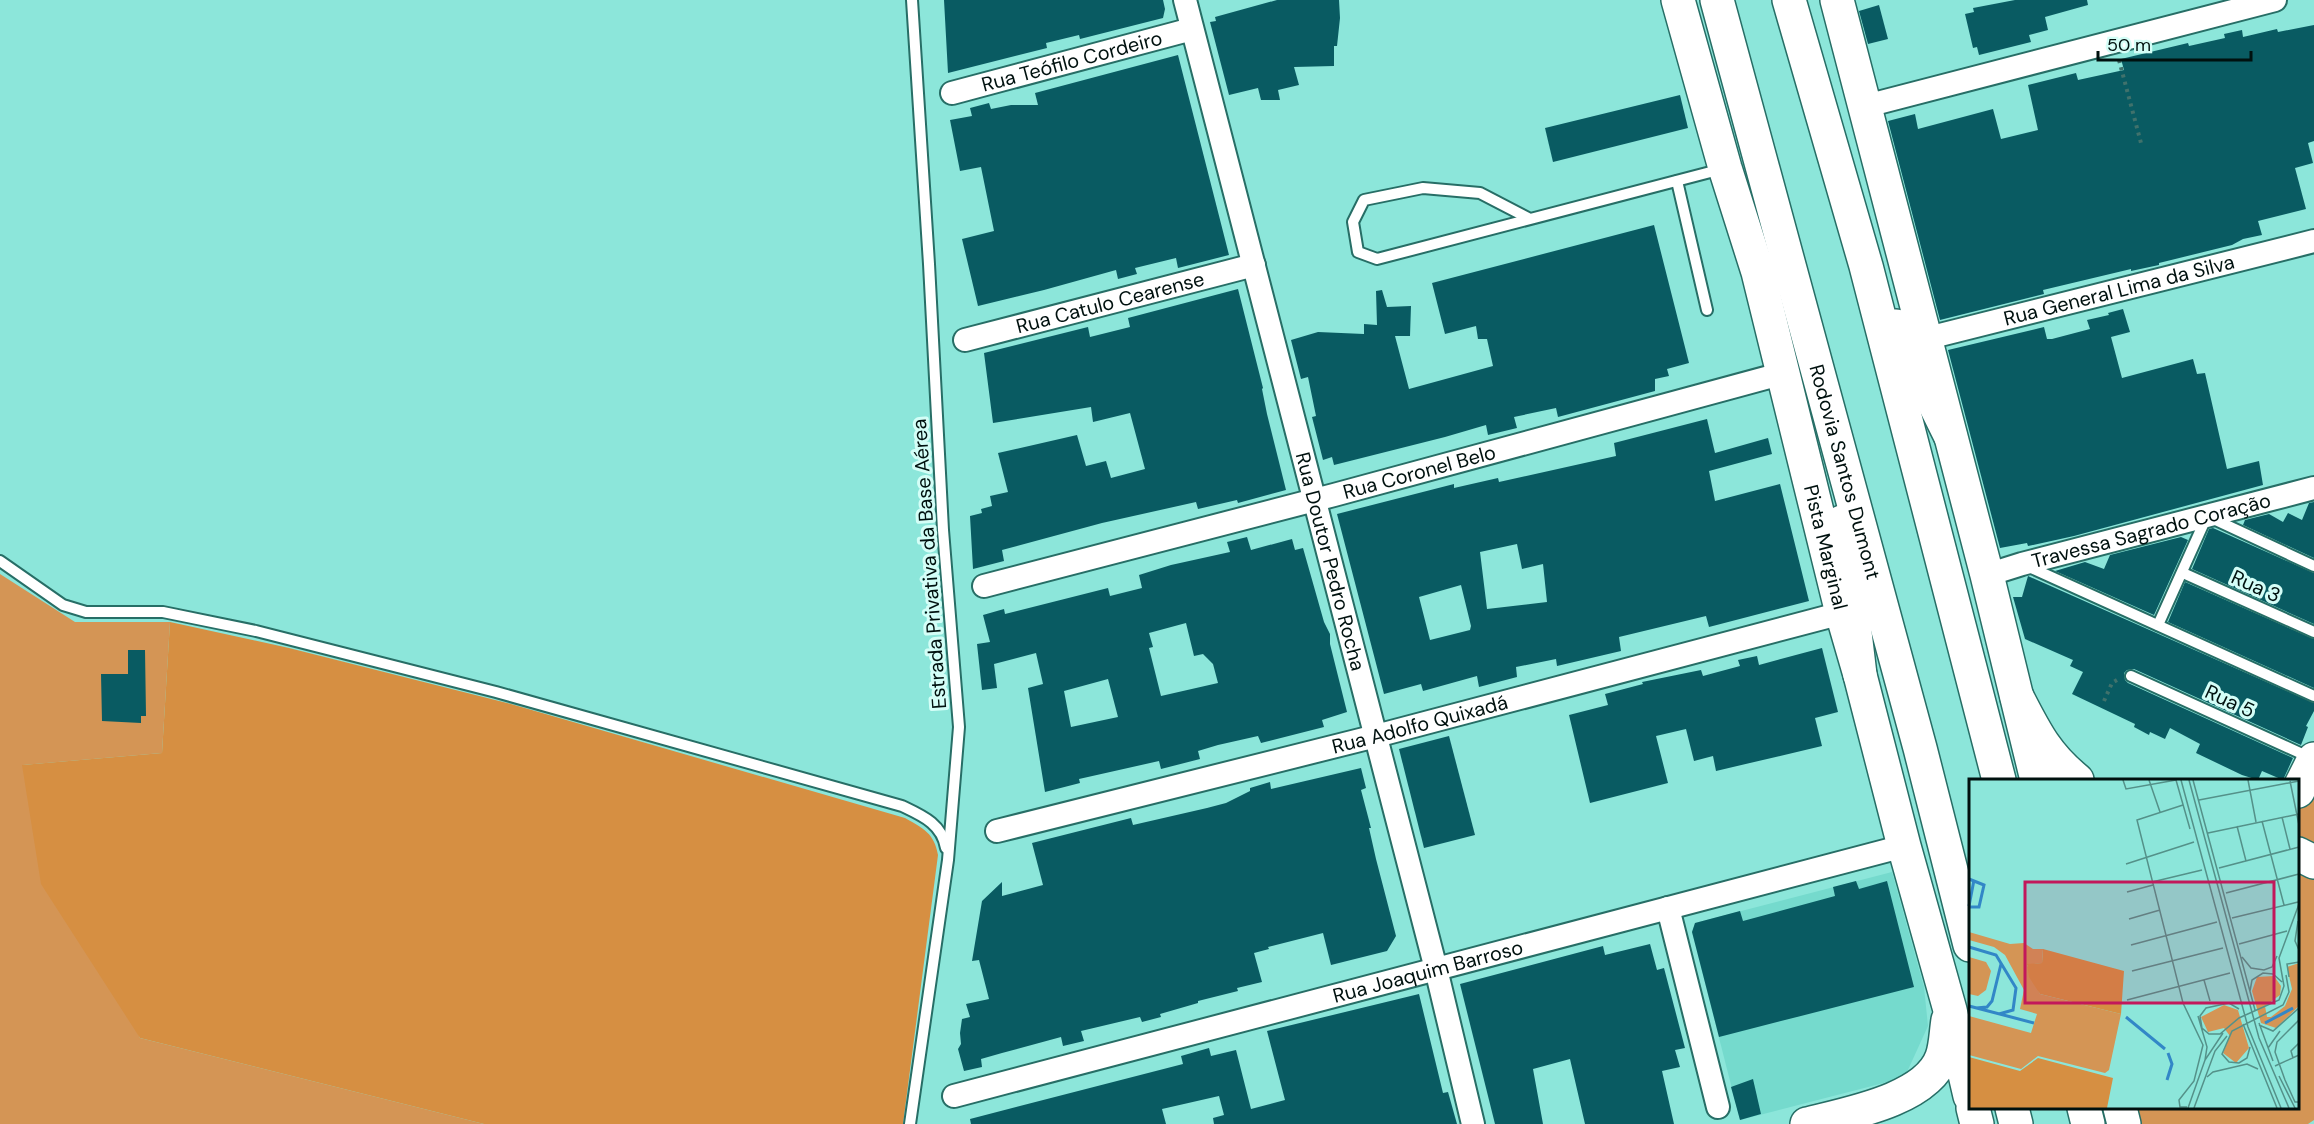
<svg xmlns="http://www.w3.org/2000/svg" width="2314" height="1124" font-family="'DM Sans',sans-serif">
	<rect width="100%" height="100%" fill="#8ce6da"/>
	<path fill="#75dacd" d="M1892,872L1924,987L1928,1026L1907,1072L1899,1079L1740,1120L1692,932L1695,923Z"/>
	<g fill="#d49555">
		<path d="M0,574L75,622H170L162,753L23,765L140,1038L484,1124H0Z"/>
		<path d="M2314,779V845L2298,838V807Z"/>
		<path d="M2298,863L2314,871V1120L2308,1124H2138L2134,1108H2298Z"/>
	</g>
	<path fill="#d68f42" d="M170,622L289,648L511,704L905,818C924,829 934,833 938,855L903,1124H484L140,1038L41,884L22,765L162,753Z"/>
	<g fill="#095b62" fill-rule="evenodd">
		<path d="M944,0H1163L1165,9L1163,18L1080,39L1079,35L1046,43L1047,48L948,73Z"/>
		<path d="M1277,0H1339L1340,18L1337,46H1334V66L1294,67L1299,85L1278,90L1280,100H1261L1258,88L1229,95L1210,22L1216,21L1215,17Z"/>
		<path d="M2015,0H2087L2088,5L2045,17L2048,30L2029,35L2031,42L1979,55L1977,47L1973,48L1965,14L1974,12L1973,8Z"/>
		<path d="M1879,5L1888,39L1868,44L1859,11Z"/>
		<path d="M2314,25V141L2308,143L2313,163L2295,168L2306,209L2258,221L2262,235L2243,239L2232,245L2159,263V265L2131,271V269L2043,290L2044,294L1940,320L1888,121L1915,114L1918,129L1993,109L2001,139L2038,130L2028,85L2076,73L2078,80L2124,70L2121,59L2188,43L2189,46L2225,38L2224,34L2242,30L2243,37L2277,29L2278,32Z"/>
		<path d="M1178,55L1229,255L1178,268L1176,258L1135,268L1137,274L1118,279L1116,270L1044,290L978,306L962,239L994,231L981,167L960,171L950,120L972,116L970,108L989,103L991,109L1011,105H1038L1035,93Z"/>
		<path d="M1680,95L1688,128L1553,162L1545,128Z"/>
		<path d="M1654,225L1689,363L1667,369L1669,376L1655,379V391L1558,417L1556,408L1514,417L1517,428L1488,435L1486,425L1445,437L1334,465L1332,457L1323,460L1312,417L1316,416L1308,377L1301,379L1291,340L1318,332L1364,334V324L1377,325L1376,291L1382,290L1387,307L1411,306L1410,336H1395L1409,389L1493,366L1487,339H1478L1476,326L1445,334L1432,283Z"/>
		<path d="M1238,289L1263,388L1262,389L1267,414L1286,490L1238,503L1237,500L1198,509L1196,502L1102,523L1002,550L1004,561L973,569L970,516L982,513L981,509L992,506L990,496L1008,492L998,453L1077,435L1086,466L1106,461L1111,478L1145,469L1130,413L1093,422L1091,407L993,423L984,353L1088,327L1090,337L1130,327L1128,318Z"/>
		<path d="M2123,309L2130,332L2111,337L2122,378L2193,359L2197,374L2205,373L2227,469L2259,461L2263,485L2074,536L2028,546L2027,543L2000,548L1948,350L2044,327L2047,339H2052L2090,329L2087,320L2109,315L2108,313Z"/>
		<path d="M1707,419L1715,453L1768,438L1772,454L1709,471L1715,501L1780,484L1809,601L1709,627L1706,616L1619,637L1621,651L1557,666L1556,659L1516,667L1517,677L1479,687L1477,676L1423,691L1421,684L1384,694L1337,514L1454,484V488L1498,478L1499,482L1616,456L1614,443ZM1517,544L1522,569L1543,564L1547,602L1487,609L1480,552ZM1461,585L1471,626L1470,630L1430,640L1419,597Z"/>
		<path d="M2314,502V558L2243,525L2245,520L2269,514L2283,522L2288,513L2302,520L2309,503Z"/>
		<path d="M2213,528L2314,573V624L2192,569L2209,529Z"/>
		<path d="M1247,537L1251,550L1292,539L1295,550L1303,548L1324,622L1330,634V644L1347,712L1322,720L1324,727L1261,743L1258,736L1218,745L1198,751L1200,759L1161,769L1159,761L1079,779L1080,783L1045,792L1028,688L1043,684L1036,653L994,664L997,688L982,690L977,644L990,642L983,615L1004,609L1005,614L1108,588L1110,596L1142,588L1139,575L1171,565L1230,552L1227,542ZM1186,623L1194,656L1203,654L1213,664L1218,683L1161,696L1149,648L1153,647L1149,633ZM1108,679L1118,717L1071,727L1064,691Z"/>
		<path d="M2181,537L2188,540L2154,615L2055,571L2085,562L2104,569L2110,555Z"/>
		<path d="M2028,576L2314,703V711L2306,726L2308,727L2301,745L2134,669L2127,670L2124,673L2125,680L2128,683L2293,758L2283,780L2262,771L2258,780L2242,775L2196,753L2200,744L2170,728L2165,739L2150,732L2149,735L2134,727L2135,724L2072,694L2083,672L2070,666L2073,660L2025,639L2013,597H2022Z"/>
		<path d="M2185,582L2314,639V688L2168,622Z"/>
		<path d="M1822,648L1838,712L1815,718L1822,746L1716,771L1713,756L1694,761L1686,729L1656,736L1668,783L1590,803L1569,715L1608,705L1605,694L1643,684L1642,682L1701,670L1703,676L1740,666L1738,660L1757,656L1759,665Z"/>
		<path d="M128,650H145L146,716H141V723L102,721L101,674H128Z"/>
		<path d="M1449,736L1475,835L1424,848L1399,749Z"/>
		<path d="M1361,768L1366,788L1361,790L1371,828H1369L1376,859L1396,936L1387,951L1331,965L1323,933L1268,947L1269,949L1254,953L1262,982L1237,988L1238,991L1198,1001V1003L1160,1014L1161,1017L1142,1022L1140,1017L1081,1031L1084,1041L1063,1046L1061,1037L1002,1053L981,1059L982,1067L964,1071L958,1049L961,1044L960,1033L962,1019L970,1017L966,1004L989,999L979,960L972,961L982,901L1002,882V896L1043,885L1032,843L1131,818L1133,825L1207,808L1226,803L1250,791V788L1270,782L1271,789Z"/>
		<path d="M1856,881L1859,889L1887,881L1914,987L1719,1037L1692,932L1695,923L1740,911L1743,921L1835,896L1833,887Z"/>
		<path d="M1650,944L1657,970L1664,968L1685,1048L1675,1050L1680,1067L1662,1071L1674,1124H1585L1570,1059L1533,1069L1543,1124H1495L1460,984L1603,946L1605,955Z"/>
		<path d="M1419,994L1443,1093L1448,1092L1457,1124H1214L1213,1118L1224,1115L1219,1096L1162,1109L1166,1124H971L970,1119L1183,1064L1181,1056L1209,1048L1211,1056L1236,1050L1251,1109L1285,1100L1267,1031Z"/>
		<path d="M1753,1079L1761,1114L1740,1120L1731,1087Z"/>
	</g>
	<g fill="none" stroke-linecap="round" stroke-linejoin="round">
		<g stroke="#276e66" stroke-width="14">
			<g id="service">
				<path d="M1677,181L1707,310"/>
				<path d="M1530,219L1480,193L1423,188L1364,200L1353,222L1358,252L1377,259L1722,169"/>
				<path d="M0,561L63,605L86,612H163L256,631L496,692L902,806C923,816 942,824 946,848"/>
				<path d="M2027,566L2314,696"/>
				<path d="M2183,573L2314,632"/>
				<path d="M2158,625L2207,516L2314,566"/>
				<path d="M2131,676L2311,758"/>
				<path d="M910,1124L948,860L959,727L943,530L929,264L912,0"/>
			</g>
		</g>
		<g stroke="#276e66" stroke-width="26">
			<g id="minor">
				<path id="s1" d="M1185,0L1436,969L1473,1124"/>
				<path id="s2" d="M952,93L1192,29"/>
				<path d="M1866,106L2275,0"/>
				<path id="s3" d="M1924,339L2314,241"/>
				<path id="s4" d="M965,340L1254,265"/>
				<path id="s5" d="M1987,575L2022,564L2314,488"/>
				<path id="s6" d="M984,586L1334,495L1784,373"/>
				<path id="s7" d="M997,831L1376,736L1842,613"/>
				<path d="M1668,908L1718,1107"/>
				<path id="s8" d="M954,1096L1904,846"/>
			</g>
		</g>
		<g stroke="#276e66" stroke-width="36">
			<g id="primary">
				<path id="s9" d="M1678,0L1725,168L1758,272L1842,613L1860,675L1904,846L1950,1010L1970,1096"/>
				<path d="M1837,0L1987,575L2037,780"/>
				<path d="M1973,1108L1977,1124"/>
				<path d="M2120,1108L2124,1124"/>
				<path d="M1807,1124C1846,1114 1927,1100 1942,1057C1946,1046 1946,1032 1948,1020"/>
			</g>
		</g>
		<g stroke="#276e66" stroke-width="36">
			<g id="trunk">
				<path id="s10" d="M1717,0L1920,748L1970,945"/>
				<path d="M1789,0L1866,266L1999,780"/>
				<path d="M1896,326L1950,435"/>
				<path d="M1842,522L1860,675"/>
				<path d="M2017,697C2035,732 2046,755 2077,780"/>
				<path d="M2298,791L2314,759"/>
				<path d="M2298,854L2314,862"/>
				<path d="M2012,1108L2016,1124"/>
				<path d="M2084,1108L2088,1124"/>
			</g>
		</g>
		<g stroke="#40726c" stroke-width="4" stroke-dasharray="3 4.5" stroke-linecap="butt">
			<path d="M2119,60L2141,143"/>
			<path d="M2104,701L2112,683L2117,680"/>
		</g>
		<use href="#service" stroke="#fff" stroke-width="10"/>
		<use href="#minor" stroke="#fff" stroke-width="22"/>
		<use href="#primary" stroke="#fff" stroke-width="33"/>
		<use href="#trunk" stroke="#fff" stroke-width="33"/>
	</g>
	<g text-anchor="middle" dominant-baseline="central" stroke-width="6" stroke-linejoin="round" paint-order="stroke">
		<g font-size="20" fill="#00110f" stroke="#d4fef7">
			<text stroke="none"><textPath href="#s2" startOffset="124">Rua Teófilo Cordeiro</textPath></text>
			<text stroke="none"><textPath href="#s3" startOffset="201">Rua General Lima da Silva</textPath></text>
			<text stroke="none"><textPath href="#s4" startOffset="150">Rua Catulo Cearense</textPath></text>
			<text stroke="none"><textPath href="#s6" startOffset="450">Rua Coronel Belo</textPath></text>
			<text stroke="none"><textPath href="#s10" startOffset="489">Rodovia Santos Dumont</textPath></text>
			<text stroke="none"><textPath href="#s5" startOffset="170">Travessa Sagrado Coração</textPath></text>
			<text stroke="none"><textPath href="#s9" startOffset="567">Pista Marginal</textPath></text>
			<text stroke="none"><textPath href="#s1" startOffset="580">Rua Doutor Pedro Rocha</textPath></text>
			<text transform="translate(929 564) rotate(-94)">Estrada Privativa da Base Aérea</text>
			<text transform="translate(2256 586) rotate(24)">Rua 3</text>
			<text transform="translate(2230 701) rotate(25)">Rua 5</text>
			<text stroke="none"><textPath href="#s7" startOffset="436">Rua Adolfo Quixadá</textPath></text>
			<text stroke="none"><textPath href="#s8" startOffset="490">Rua Joaquim Barroso</textPath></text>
		</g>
	</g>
	<g transform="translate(1969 779)">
		<rect width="330" height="330" fill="#8ce6da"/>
		<path d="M0,153L41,165L55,164L64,170H74L73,184L58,186L71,215L152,235L140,291L136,294L69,277L52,290L0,276V237L62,254L68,235L51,230L55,211L36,176L25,168L0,161ZM0,178L17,183L22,192L17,211L9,217L0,215ZM330,184V227L307,249L292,244L283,212L288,198L305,197L312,207L311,216L296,227L298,238H302L316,227L323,210L318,188ZM255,226L269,231L280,269L267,284L254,274L261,257L255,249L239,253L232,238Z" fill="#d49555"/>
		<path d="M74,170L155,192L152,235L71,215L60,198L58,185L73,184ZM0,278L51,292L69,279L144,299L138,329H0Z" fill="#d68f42"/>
		<path fill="none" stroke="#3287c7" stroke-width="3" d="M0,100L15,106L10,128H0M0,127L5,101M0,168L27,176L47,209L44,231L30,235M0,227L65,244M7,229L18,228L23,222L32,185M157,238L196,270M296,244L324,229M198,301L203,285L199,274"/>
		<path fill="none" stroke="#549189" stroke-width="1.5" d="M154,1L157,10L207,1M180,1L191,33M207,1L221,50M212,1L279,248L312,329M220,1L290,259L320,329M224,1L286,231M279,1L287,43M321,2L330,46M230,21L330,2M214,26L168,41L214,224L234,266L225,302L210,321L211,328H218M313,38L321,70M293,42L315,126M268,47L277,82M239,54L330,35M157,85L225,63M250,89L330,68M183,103L233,91M158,113L184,106M257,114L330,95M263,139L329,123M160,140L191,131M329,142L326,162L330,171M270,165L318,152M162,166L248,143M273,178L282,189L295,191L303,188L308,177M163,192L254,169M320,198L318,185L330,183M235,201L241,222M281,212L283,201L294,194L304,195L313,203M158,221L261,194M270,230L260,224L237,229L231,237L233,249L240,255H251L270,239L310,221L315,207L310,179L330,125M229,237L238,268L236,281M330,241L308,263L306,273L316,301L326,323H330M290,244L304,282M274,245L308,329M290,246L304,252L330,229M281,268L278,279L270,284L260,283L253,275L263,252L314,226L320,213L317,196M299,269L311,252M324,279L322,272L330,264M306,287L330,276M310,297L326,329M238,298L244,293L278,285L289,290M219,329L236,281L254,254M225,329L246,272L258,257"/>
		<path fill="#c2185b" fill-opacity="0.15" stroke="#c2185b" stroke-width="3" d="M56,103H305V224H56Z"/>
		<rect width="330" height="330" fill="none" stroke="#00110f" stroke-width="3"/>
	</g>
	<path d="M2098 51v9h153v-9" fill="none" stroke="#00110f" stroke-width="3"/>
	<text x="2107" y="51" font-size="18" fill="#00110f" stroke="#d4fef7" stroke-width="4.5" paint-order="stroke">50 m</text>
</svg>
